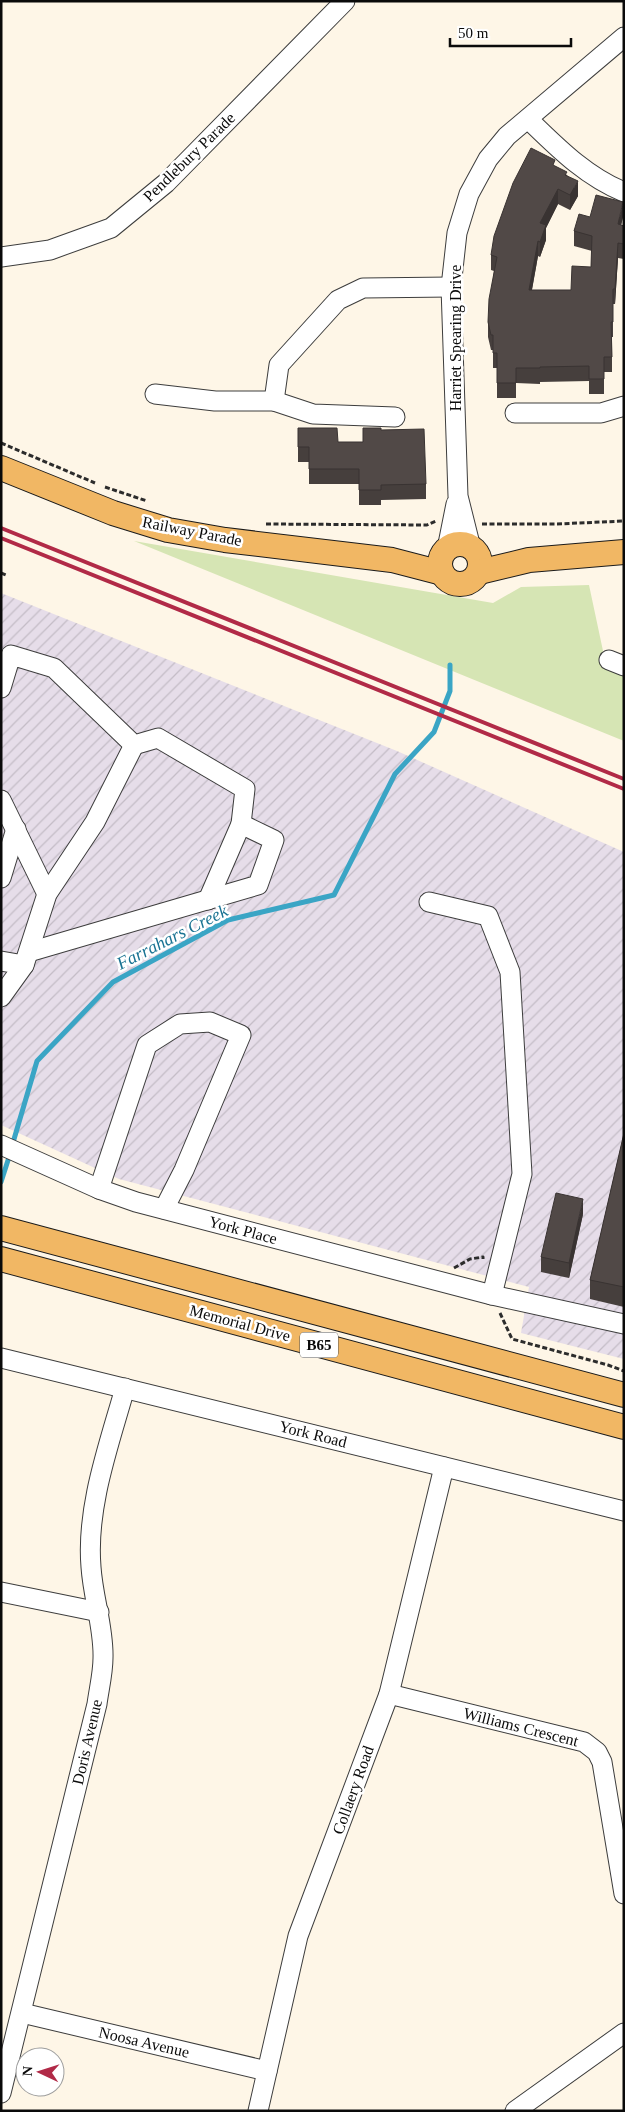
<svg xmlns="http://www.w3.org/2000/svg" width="625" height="2112" font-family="'Times New Roman',serif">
	<defs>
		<pattern id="industrial-furrows" width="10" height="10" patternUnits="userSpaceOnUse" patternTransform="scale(1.25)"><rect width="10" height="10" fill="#e6dde9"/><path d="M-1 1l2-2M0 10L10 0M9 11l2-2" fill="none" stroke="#c4bcc6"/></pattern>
	</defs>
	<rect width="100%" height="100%" fill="#fef6e7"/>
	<path fill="url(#industrial-furrows)" d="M1,593L397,751L624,852V1359L521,1333L529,1287L119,1179L1,1125Z"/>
	<path fill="#d6e5b4" d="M134,541L493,603L521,587L589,585L606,665L624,672V741Z"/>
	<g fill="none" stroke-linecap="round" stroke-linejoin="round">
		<g stroke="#3aa5c5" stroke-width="5">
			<path d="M12,1146L37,1061L113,982L228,920L334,895L395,774L434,732L450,691V665"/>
			<path d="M1,1182L10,1154"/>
		</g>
		<g stroke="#3d3d3d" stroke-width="21">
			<g id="minor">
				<path d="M528,119C557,147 585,176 624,192"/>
				<path d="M1,257L50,250L111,228L166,183L345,1"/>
				<path d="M155,394L215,401H274L313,414L395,417"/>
				<path d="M274,401L279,365L338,300L363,288L451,287"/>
				<path d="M515,413H601L624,406"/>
				<path d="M471,548L458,496L451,287L457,233L469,194L488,159L507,136L624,37"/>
				<path d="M447,549L456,504"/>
				<path d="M609,660L624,666"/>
				<path d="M1,688L11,655L54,668L134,745L158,738L245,789L241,824L274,840L258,885L29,952"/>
				<path d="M1,800L47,894"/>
				<path d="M1,878L16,829"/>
				<path d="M208,900L241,824"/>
				<path d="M429,902L488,916L510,972L522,1174L492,1295"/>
				<path d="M1,961L24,965"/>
				<path d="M1,997L24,965L47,894L95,822L134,745"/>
				<path d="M1,1145L99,1189L136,1202L492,1295L624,1324"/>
				<path d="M99,1189L147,1045L180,1024L210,1022L241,1035L184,1170L164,1209"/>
				<path d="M1,1358L624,1511"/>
				<path d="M1,1592L99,1612"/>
				<path d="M389,1694L584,1742L597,1752L602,1762L624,1894"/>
				<path d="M22,2013L267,2071"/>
				<path d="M1,2093L97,1704C99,1689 103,1673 103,1658C104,1628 93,1598 91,1567C86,1507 109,1445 125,1388"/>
				<path d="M258,2111L298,1936L389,1694L444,1467"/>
				<path d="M515,2111L624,2033"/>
			</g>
		</g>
		<g stroke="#1b1b1b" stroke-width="26">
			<g id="major">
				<path d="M1,468L113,513L168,530L225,540L392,560L442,573"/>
				<circle cx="460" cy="564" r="20"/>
				<path d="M479,572L529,560L624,552"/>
				<path d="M1,1228L624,1395"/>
				<path d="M1,1259L624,1427"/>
			</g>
		</g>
		<g stroke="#2c2c2c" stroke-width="3" stroke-dasharray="5 2.5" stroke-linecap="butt">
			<path d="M1,443L95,483"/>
			<path d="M105,487L147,501"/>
			<path d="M266,524L427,525L436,521"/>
			<path d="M482,524H557L624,521"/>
			<path d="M1,573L6,575"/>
			<path d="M454,1268L470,1259L483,1257V1259"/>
			<path d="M500,1313L512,1339L608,1365L624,1371"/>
		</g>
		<use href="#minor" stroke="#fff" stroke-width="19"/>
		<use href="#major" stroke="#f1b764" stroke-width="24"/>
		<g stroke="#b12a47" stroke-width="4">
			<path d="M1,528L624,779"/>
			<path d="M1,538L624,789"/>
		</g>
	</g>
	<g fill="#463f3d">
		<path d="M555,166L567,175L578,196L570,210L558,204L546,228V240L540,257L538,256L532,290H571L591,267L592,251L574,246V231L590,217H623L621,225L624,226V259L618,258L615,304H613V337H612V372H604V394H589V381L540,382V384L516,383V398H497V368H493V350H491L488,337V322L494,271L491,270V255Z"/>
		<path d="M298,428L338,442H363L426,484V499L381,500V505H359V484H309V462H298Z"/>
		<path d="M624,1133V1307L590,1299V1280Z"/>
		<path d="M583,1214L569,1278L541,1272V1257Z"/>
	</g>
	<g fill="#393332">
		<path d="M578,181V196L570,210V195Z"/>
		<path d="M558,189V204L546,228V240L540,257V223Z"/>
		<path d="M623,202V217L618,239V224Z"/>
		<path d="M538,241V256L529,305V290Z"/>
		<path d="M618,243V258L615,304V289Z"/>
		<path d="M583,1199V1214L569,1278V1263Z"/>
	</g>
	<g fill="#514947" stroke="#393332">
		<path d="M531,148L555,160L553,165L567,172L565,175L578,181L570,195L558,189L540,223L546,225L540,242L538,241L529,290H571L572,266L591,267L592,236L574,231L579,214L590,217L596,195L623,202L618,224L624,226V244L618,243L615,289H613V322H611L612,357H604V379H589V366L540,367V368H516V383H497V353H493V335H491L488,322L489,299L497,257L491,255L494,236L513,183Z"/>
		<path d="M298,428H337L338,442H363V428H381V430L424,429L426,484L381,485V490H359V469H309V447H298Z"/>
		<path d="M624,1133V1287L590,1280Z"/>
		<path d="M556,1193L583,1199L569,1263L541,1257Z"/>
	</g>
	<g text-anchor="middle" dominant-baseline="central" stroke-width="5" stroke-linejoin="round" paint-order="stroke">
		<rect fill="#fff" stroke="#545454" stroke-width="1" x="300" y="1332.5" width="38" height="25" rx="4"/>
		<g font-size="15" font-weight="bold" fill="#0a0a0a">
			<text x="319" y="1345">B65</text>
		</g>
		<g font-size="16" fill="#0a0a0a" stroke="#fff">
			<text transform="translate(189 157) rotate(-44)">Pendlebury Parade</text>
			<text transform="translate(455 338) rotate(-90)">Harriet Spearing Drive</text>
			<text transform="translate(192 531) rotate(11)">Railway Parade</text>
			<text transform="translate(243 1230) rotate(15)">York Place</text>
			<text transform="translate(240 1323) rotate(15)">Memorial Drive</text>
			<text transform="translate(313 1434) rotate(14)">York Road</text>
			<text transform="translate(521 1727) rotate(14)">Williams Crescent</text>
			<text transform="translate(87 1742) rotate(-77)">Doris Avenue</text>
			<text transform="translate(353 1790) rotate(-70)">Collaery Road</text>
			<text transform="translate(144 2042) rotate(13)">Noosa Avenue</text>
		</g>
		<g font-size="18" font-style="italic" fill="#1b7393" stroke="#fff">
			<text transform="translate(172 937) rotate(-27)">Farrahars Creek</text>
		</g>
	</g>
	<rect width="625" height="2112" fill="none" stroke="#0a0a0a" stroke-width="5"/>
	<g transform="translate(40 2072) rotate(274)"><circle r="24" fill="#ffffff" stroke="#9d9d9d"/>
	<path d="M0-4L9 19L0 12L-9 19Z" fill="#b12a47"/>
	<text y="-8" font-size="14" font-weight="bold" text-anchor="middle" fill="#0a0a0a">N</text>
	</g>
	<path d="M450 38v8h121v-8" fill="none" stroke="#0a0a0a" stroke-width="2.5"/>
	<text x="458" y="38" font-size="15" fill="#0a0a0a" stroke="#ffffff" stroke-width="4" paint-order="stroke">50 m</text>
</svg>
